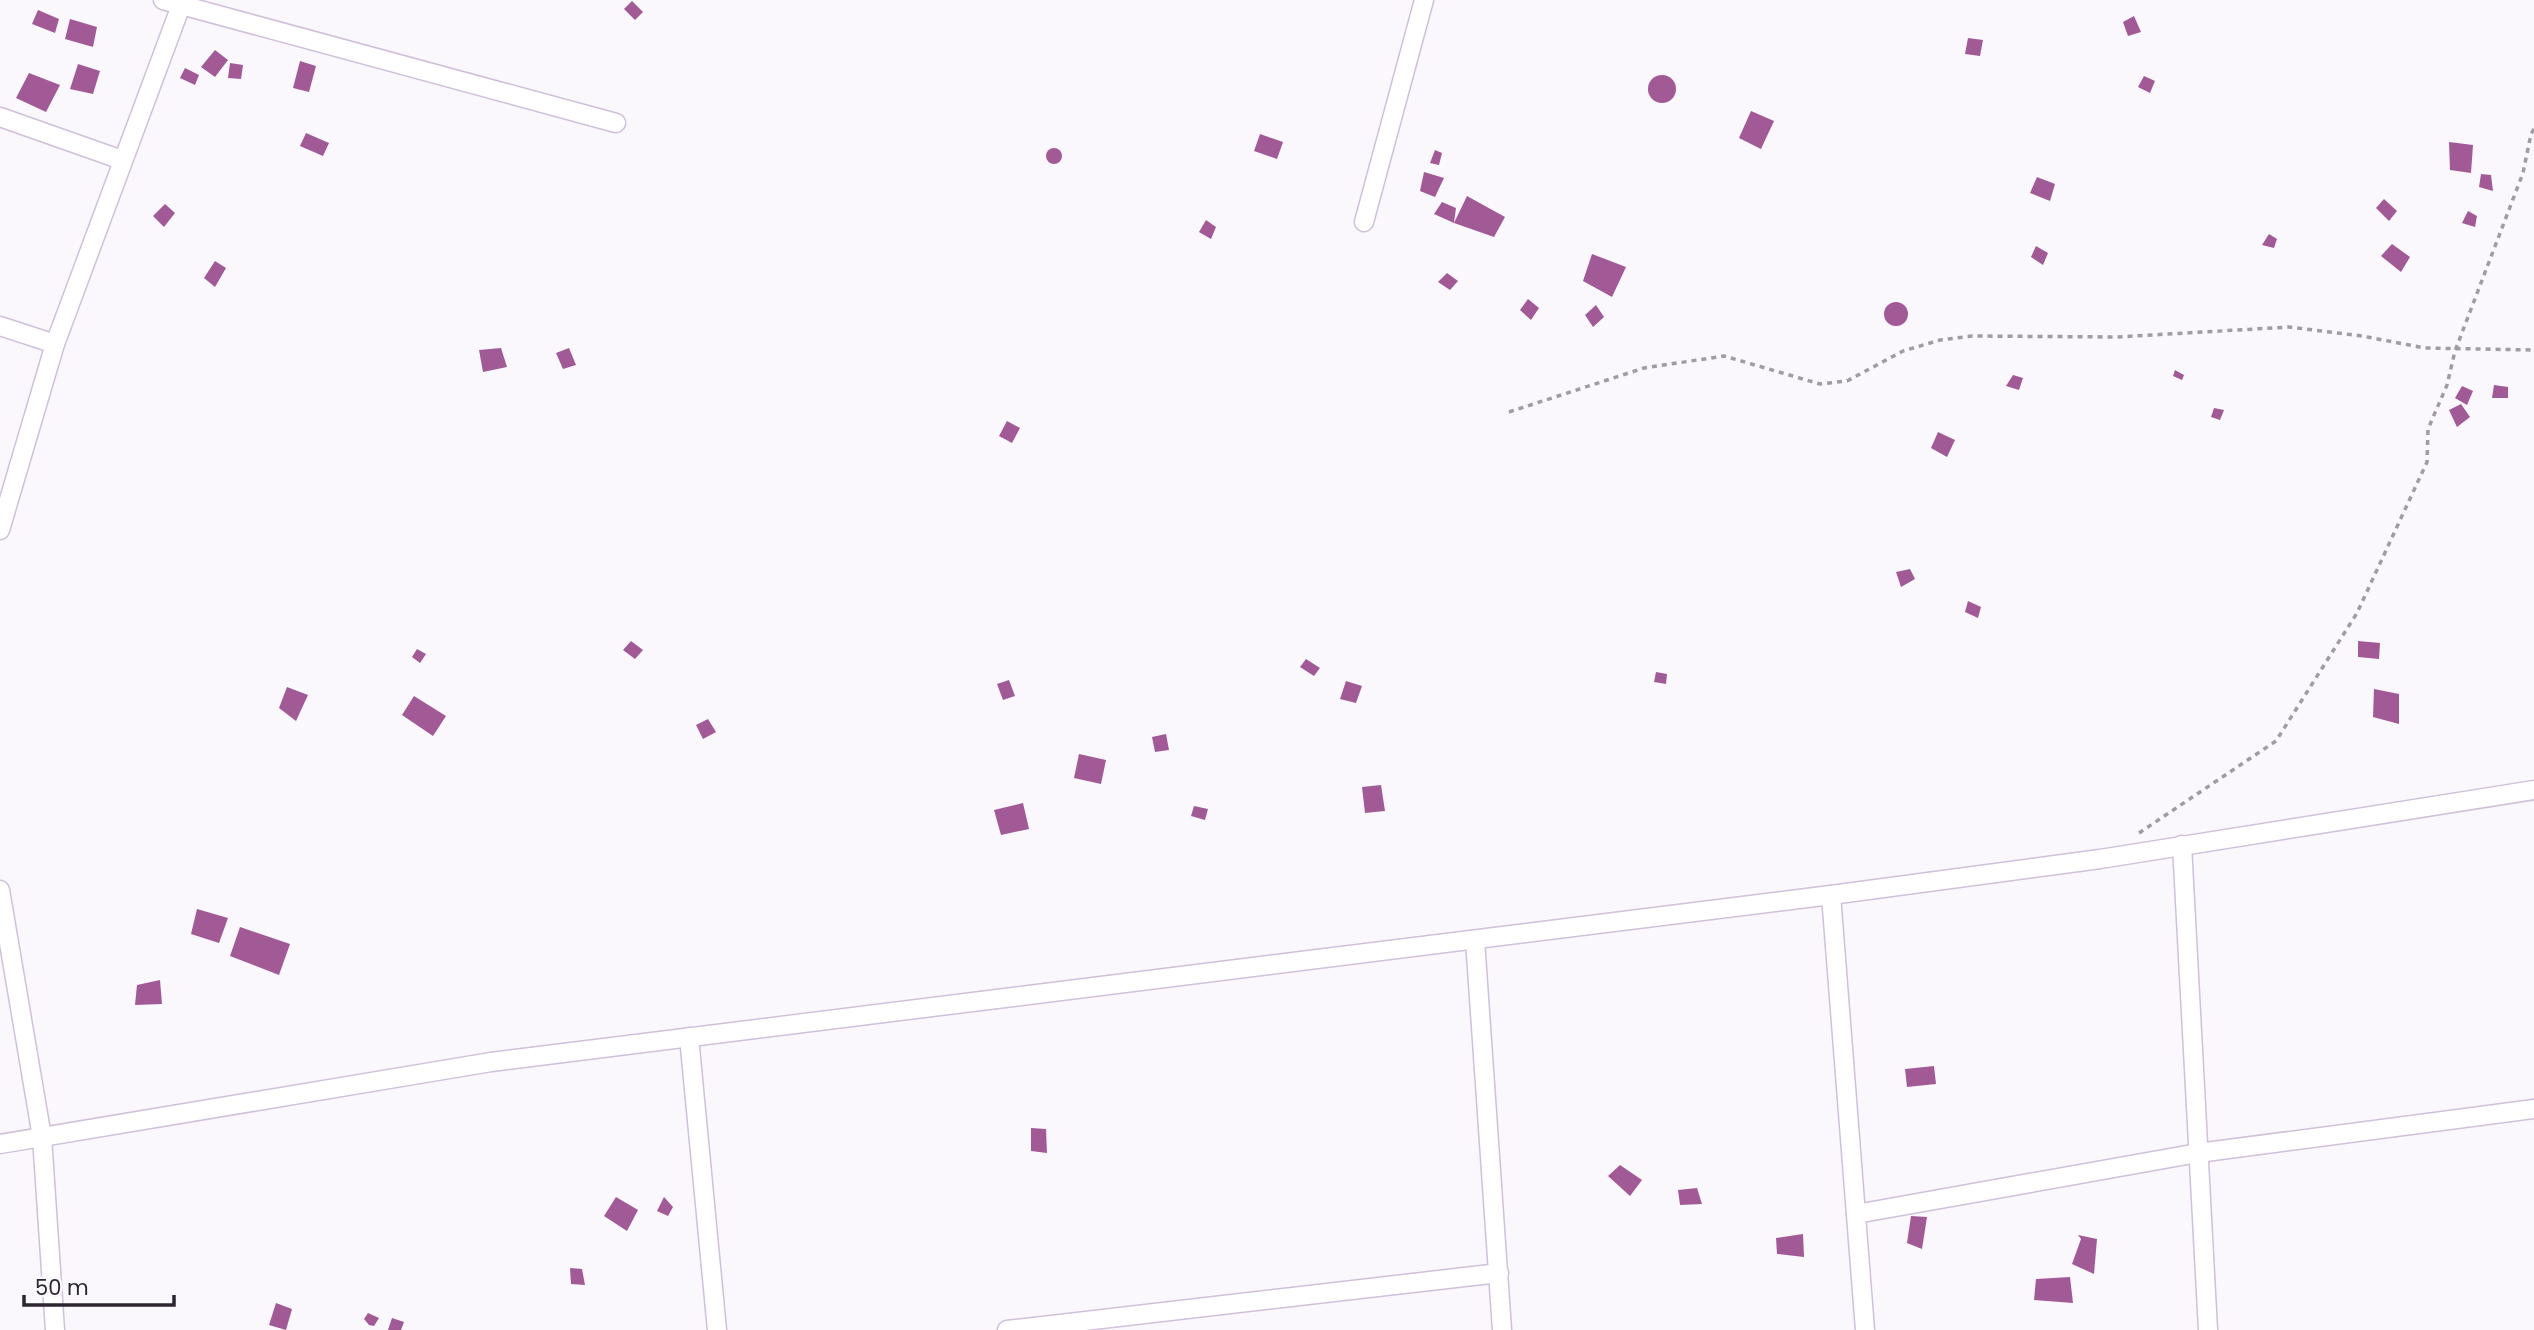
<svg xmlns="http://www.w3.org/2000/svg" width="2534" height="1330" font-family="Poppins,sans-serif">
	<rect width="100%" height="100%" fill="#faf7fd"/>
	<g fill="#a15a96">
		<path d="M632,1L643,12L635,20L624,9Z"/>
		<path d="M38,10L59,19L55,33L32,24Z"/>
		<path d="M2134,16L2141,32L2128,36L2123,22Z"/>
		<path d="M70,19L97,27L93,47L65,39Z"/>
		<path d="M1968,38L1983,40L1980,56L1965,54Z"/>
		<path d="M215,50L228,60L215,77L201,67Z"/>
		<path d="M300,61L316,66L309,92L293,88Z"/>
		<path d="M230,63L243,65L241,79L228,78Z"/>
		<path d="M78,64L100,71L93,94L70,89Z"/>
		<path d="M185,68L199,75L195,85L180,78Z"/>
		<path d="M29,73L60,85L46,112L16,98Z"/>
		<circle cx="1662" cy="89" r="14"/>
		<path d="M2144,76L2155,81L2150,93L2138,87Z"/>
		<path d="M1751,111L1774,121L1761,149L1739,138Z"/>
		<path d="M306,133L329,143L323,156L300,146Z"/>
		<path d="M1260,134L1283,142L1277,159L1254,151Z"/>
		<path d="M2449,142L2473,145L2471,173L2450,170Z"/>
		<circle cx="1054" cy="156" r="8"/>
		<path d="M1435,150L1442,153L1439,165L1430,163Z"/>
		<path d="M1424,172L1444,178L1435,197L1420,191Z"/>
		<path d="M2481,174L2491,175L2493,191L2479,187Z"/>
		<path d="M2037,177L2055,184L2050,201L2030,193Z"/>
		<path d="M1467,196L1505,217L1494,237L1454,223L1434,214L1442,202L1456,208L1454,223Z"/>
		<path d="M2384,199L2397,211L2389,221L2376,208Z"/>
		<path d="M165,204L175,213L164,227L153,216Z"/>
		<path d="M2468,211L2477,216L2475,227L2462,223Z"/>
		<path d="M1206,220L1216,227L1211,239L1199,232Z"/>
		<path d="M2269,234L2277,239L2274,248L2262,245Z"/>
		<path d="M2392,244L2410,257L2401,272L2381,256Z"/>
		<path d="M2036,246L2048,253L2043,265L2031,257Z"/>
		<path d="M1592,254L1626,267L1612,297L1583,281Z"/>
		<path d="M215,261L226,268L215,287L204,278Z"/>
		<path d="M1447,273L1458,281L1450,290L1438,282Z"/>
		<path d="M1528,299L1539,308L1531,320L1520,310Z"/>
		<circle cx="1896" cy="314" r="12"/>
		<path d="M1596,305L1604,317L1593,327L1585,315Z"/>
		<path d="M501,348L507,367L483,372L479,350Z"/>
		<path d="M569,348L576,365L563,369L556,353Z"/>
		<path d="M2175,370L2184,375L2182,380L2173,376Z"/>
		<path d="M2013,375L2023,378L2019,390L2006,386Z"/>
		<path d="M2494,385L2508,387V398H2492Z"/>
		<path d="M2462,386L2473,391L2467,405L2455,398Z"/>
		<path d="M2461,404L2470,417L2457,427L2449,410Z"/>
		<path d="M2214,408L2224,410L2220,420L2211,417Z"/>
		<path d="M1007,421L1020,428L1012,443L999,436Z"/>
		<path d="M1938,432L1955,440L1947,457L1931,448Z"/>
		<path d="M1910,569L1915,579L1901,587L1896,572Z"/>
		<path d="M1968,601L1981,607L1978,618L1965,612Z"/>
		<path d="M631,641L643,650L635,659L623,650Z"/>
		<path d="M2358,641L2380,643L2379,659L2358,657Z"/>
		<path d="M417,649L426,654L420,663L412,657Z"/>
		<path d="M1306,659L1320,668L1314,676L1300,667Z"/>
		<path d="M1656,672L1667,674L1666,684L1654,682Z"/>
		<path d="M1009,680L1015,696L1003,700L997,684Z"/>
		<path d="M1346,681L1362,686L1356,703L1340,699Z"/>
		<path d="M287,687L308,695L296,721L279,708Z"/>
		<path d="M2374,689L2399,694V724L2373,717Z"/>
		<path d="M414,696L446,716L433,736L402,715Z"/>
		<path d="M708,719L716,732L703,739L696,725Z"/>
		<path d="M1166,734L1169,750L1155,752L1152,737Z"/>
		<path d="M1079,754L1106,760L1101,784L1074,778Z"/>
		<path d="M1381,785L1385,811L1365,813L1362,787Z"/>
		<path d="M1023,803L1029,829L1001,835L994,810Z"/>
		<path d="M1194,806L1208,809L1205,820L1191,816Z"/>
		<path d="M197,909L228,918L219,943L191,934Z"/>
		<path d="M240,927L290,944L279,975L230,956Z"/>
		<path d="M160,980L162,1004L135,1005L137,985Z"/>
		<path d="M1934,1066L1936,1084L1907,1087L1905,1069Z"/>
		<path d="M1031,1128L1046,1129L1047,1153L1031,1151Z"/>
		<path d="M1620,1165L1642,1180L1630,1196L1608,1176Z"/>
		<path d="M1697,1188L1702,1204L1680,1205L1678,1190Z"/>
		<path d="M616,1197L638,1210L627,1231L604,1216Z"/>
		<path d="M664,1197L673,1207L668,1216L657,1211Z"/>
		<path d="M1911,1216L1927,1217L1922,1249L1907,1243Z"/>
		<path d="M1803,1234L1804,1257L1777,1254L1776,1238Z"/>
		<path d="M2078,1235L2097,1239L2094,1274L2072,1264L2081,1239Z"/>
		<path d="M570,1268L582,1269L585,1285L571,1284Z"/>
		<path d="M2070,1277L2073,1303L2034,1300L2036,1279Z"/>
		<path d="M276,1303L292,1309L286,1330L269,1325Z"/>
		<path d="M368,1313L379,1318L374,1326L369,1325L364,1319Z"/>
		<path d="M392,1318L404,1322L401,1330H388Z"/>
	</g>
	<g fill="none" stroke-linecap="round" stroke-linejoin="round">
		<g stroke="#d0c0da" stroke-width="21">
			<g id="minor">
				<path d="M163,0L616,123"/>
				<path d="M0,117L122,160"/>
				<path d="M1364,222L1424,0"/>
				<path d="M0,326L55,344"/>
				<path d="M0,530L55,344L183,0"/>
				<path d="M2182,845L2208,1330"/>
				<path d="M0,890L42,1137L55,1330"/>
				<path d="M1831,895L1865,1330"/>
				<path d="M1475,940L1502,1330"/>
				<path d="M689,1037L717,1330"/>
				<path d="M0,1144L491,1062L1831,895L2100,859L2534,790"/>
				<path d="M1856,1214L2198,1153L2534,1109"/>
				<path d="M1007,1330L1499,1273"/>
			</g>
		</g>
		<g stroke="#a09ba4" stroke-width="3.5" stroke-dasharray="5 5" stroke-linecap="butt">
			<path d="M1509,412L1644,368L1724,356L1820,384L1847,381L1903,351L1940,340L1972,336L2117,337L2289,327L2362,336L2425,348L2534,350"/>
			<path d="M2139,833L2276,741L2357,613L2427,462L2428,429L2447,385L2455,351L2523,173L2531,134L2534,129"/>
		</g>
		<use href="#minor" stroke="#fff" stroke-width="18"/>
	</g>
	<path d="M24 1295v10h150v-10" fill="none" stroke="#2d2631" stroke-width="3.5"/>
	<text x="35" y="1295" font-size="21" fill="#2d2631" stroke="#faf7fd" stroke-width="5" paint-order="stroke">50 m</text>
</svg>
